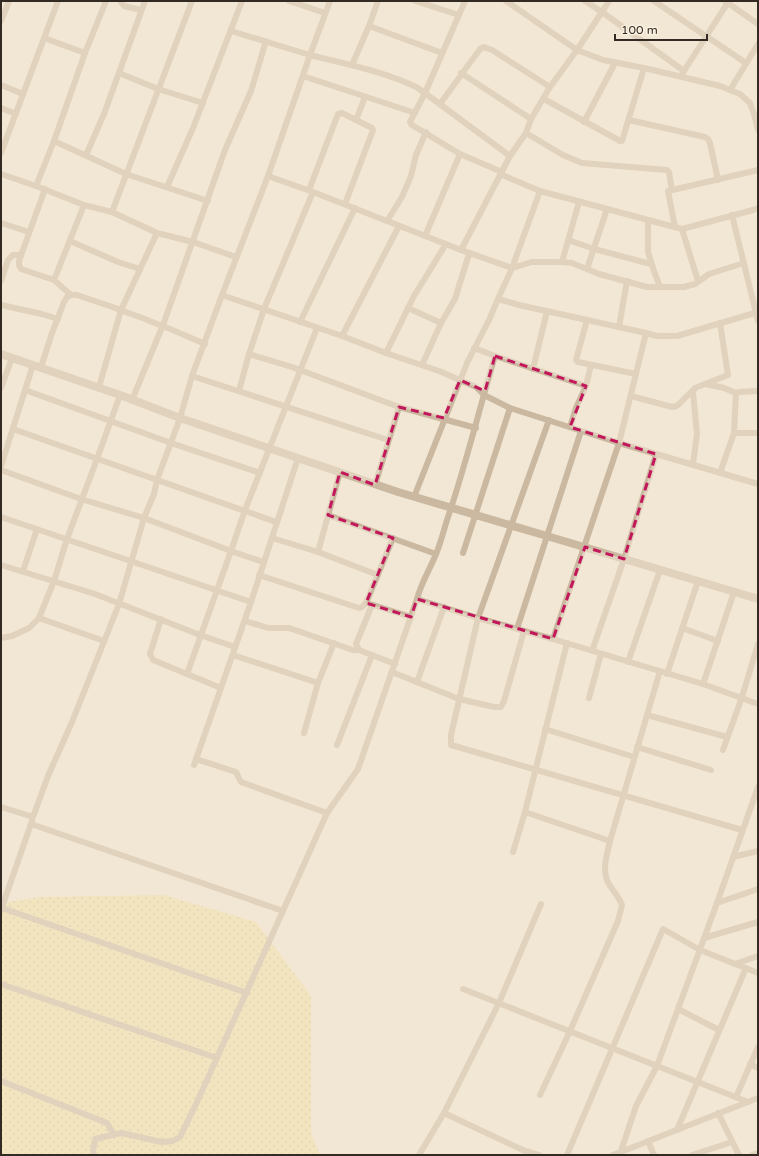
<svg xmlns="http://www.w3.org/2000/svg" width="759" height="1156" font-family="'Varela Round',sans-serif">
	<defs>
		<pattern id="sand-dots" width="8" height="8" patternUnits="userSpaceOnUse"><rect width="8" height="8" fill="#f1e0a7"/><path d="M2 2h.1M6 6h.1" fill="none" stroke="#cfc090" stroke-width="1.8" stroke-linecap="round"/></pattern>
	</defs>
	<rect width="100%" height="100%" fill="#f2e7d4"/>
	<path fill="url(#sand-dots)" d="M164,895L256,922L311,996V1133L320,1155H1V903L40,897Z"/>
	<g fill="none" stroke-linecap="round" stroke-linejoin="round">
		<g stroke="#cab8a0" stroke-width="6">
			<path d="M120,1L124,6L141,10"/>
			<path d="M289,1L325,13"/>
			<path d="M415,1L459,15"/>
			<path d="M506,1L577,50L603,60L644,68L720,86L740,94L750,103L754,114L758,130"/>
			<path d="M585,1L602,12L684,71"/>
			<path d="M654,1L746,63"/>
			<path d="M725,1L758,24"/>
			<path d="M1,21L9,1"/>
			<path d="M369,26L442,53"/>
			<path d="M231,31C257,39 284,47 310,55C345,64 387,72 418,88L510,156"/>
			<path d="M44,38L85,53"/>
			<path d="M352,65L369,26L378,1"/>
			<path d="M119,73L158,89L203,103"/>
			<path d="M461,73L531,119"/>
			<path d="M682,74L729,1"/>
			<path d="M303,76L415,113"/>
			<path d="M1,85L23,94"/>
			<path d="M730,90L758,44"/>
			<path d="M544,99L620,141H622L644,68"/>
			<path d="M440,104L480,49L484,47L492,50L550,87"/>
			<path d="M1,108L16,114"/>
			<path d="M356,120L365,97"/>
			<path d="M629,120L705,137L708,139L710,143L718,180"/>
			<path d="M584,122L615,63"/>
			<path d="M526,133L563,155L582,163L667,170L669,172L672,190"/>
			<path d="M54,141L126,174L208,201"/>
			<path d="M1,153L58,1"/>
			<path d="M460,154L412,125L410,122L425,93L465,1"/>
			<path d="M86,155L104,114L145,1"/>
			<path d="M1,174L36,186L84,205L112,212L157,233L193,242L236,257"/>
			<path d="M500,174L540,191L682,229L753,210L758,208"/>
			<path d="M268,176L313,192L461,250L510,156L526,133L531,119L550,87L577,50L609,1"/>
			<path d="M36,186L54,141L85,53L106,1"/>
			<path d="M167,187L193,128L242,1"/>
			<path d="M45,189L19,261V265L21,269L54,280"/>
			<path d="M309,190L338,114L342,113L372,128L373,130L345,204"/>
			<path d="M84,205L54,280L71,295H77C120,309 163,325 205,344"/>
			<path d="M112,212L192,1"/>
			<path d="M732,215L758,321"/>
			<path d="M648,220V252L654,271L660,287"/>
			<path d="M387,221L402,197L411,176L416,155L426,132"/>
			<path d="M1,223L29,232"/>
			<path d="M675,227L668,191L758,170"/>
			<path d="M682,229L698,281"/>
			<path d="M425,236L460,154L502,172"/>
			<path d="M568,240L594,249L651,264"/>
			<path d="M70,241L118,262L140,269"/>
			<path d="M461,250L512,268L498,299L519,305L646,333"/>
			<path d="M562,262L579,202"/>
			<path d="M512,268L532,262H562L572,263L599,274L647,287H684L695,284L709,274L744,263"/>
			<path d="M512,268L540,191"/>
			<path d="M587,269L607,209"/>
			<path d="M1,281L8,260L13,255H21"/>
			<path d="M222,295L342,336L386,353L439,371L476,387L484,395L510,408L619,443L758,484"/>
			<path d="M1,305L42,314L58,319"/>
			<path d="M408,308L441,323"/>
			<path d="M587,320L576,360L578,362L636,374"/>
			<path d="M300,322L355,208"/>
			<path d="M619,327L627,281"/>
			<path d="M342,336L399,226"/>
			<path d="M474,348L495,356L586,386"/>
			<path d="M386,353L414,296L446,244"/>
			<path d="M249,354L292,367L399,407L476,428"/>
			<path d="M495,356C479,410 466,464 448,517C444,529 441,542 436,554C430,569 421,583 417,599L478,618L451,735V745L742,830"/>
			<path d="M422,365L441,323L455,299L469,254"/>
			<path d="M41,367L52,333L64,302L67,297L71,295"/>
			<path d="M533,369L547,311"/>
			<path d="M192,376L388,440"/>
			<path d="M706,384L724,388L736,393"/>
			<path d="M99,387L121,310L157,233"/>
			<path d="M1,388L12,358"/>
			<path d="M25,390L171,443L260,473"/>
			<path d="M239,391L249,354L264,309L313,192"/>
			<path d="M631,396L672,407L677,406L694,389"/>
			<path d="M132,400L163,325L225,150L251,91L266,41"/>
			<path d="M549,420L478,618L553,639L619,443L646,333L657,336H677L758,312"/>
			<path d="M570,427L576,408L586,386L591,365"/>
			<path d="M13,429L276,522"/>
			<path d="M734,433H758"/>
			<path d="M693,464L697,434L693,392L695,388L728,375L720,323"/>
			<path d="M1,466L33,365"/>
			<path d="M1,470L81,499L144,518L154,494L157,480L180,418L192,376L222,295L268,176L310,55L330,1"/>
			<path d="M720,473L734,433L736,393L739,392L758,391"/>
			<path d="M375,485L399,407"/>
			<path d="M414,497L467,363L489,320L498,299"/>
			<path d="M328,515L436,554"/>
			<path d="M1,517L251,602"/>
			<path d="M272,538L318,552L378,575"/>
			<path d="M318,552L340,472"/>
			<path d="M463,553L510,408"/>
			<path d="M1,565L95,594L200,635L235,647"/>
			<path d="M23,571L37,529"/>
			<path d="M259,575L359,608L362,607L366,603L393,538"/>
			<path d="M370,604L411,617"/>
			<path d="M372,605L356,644L359,650L395,664"/>
			<path d="M39,618L104,641"/>
			<path d="M161,619L150,654L153,660L221,688"/>
			<path d="M245,621L268,628H289L353,650H359"/>
			<path d="M682,628L718,641"/>
			<path d="M517,629L581,431"/>
			<path d="M1,638L12,636L29,628L39,618L54,581L67,539L97,459L120,395"/>
			<path d="M553,639L703,684L758,704"/>
			<path d="M592,651L624,559L656,454"/>
			<path d="M233,655L318,683"/>
			<path d="M628,662L660,570"/>
			<path d="M392,672L459,699L494,707H501L504,701L524,631"/>
			<path d="M187,674L231,551L245,510L317,328"/>
			<path d="M667,674L698,581"/>
			<path d="M417,682L444,607"/>
			<path d="M703,684L734,592"/>
			<path d="M589,698L601,654"/>
			<path d="M647,715L727,737"/>
			<path d="M545,729L634,757"/>
			<path d="M304,733L318,683L334,643"/>
			<path d="M337,745L372,655"/>
			<path d="M637,747L711,770"/>
			<path d="M723,750L742,697L758,644"/>
			<path d="M196,759L236,772L241,782L327,813"/>
			<path d="M194,765L251,602L298,458"/>
			<path d="M1,807L33,817L48,776L72,722L119,604L144,518L231,551L263,562"/>
			<path d="M525,812L610,841L660,671"/>
			<path d="M31,824L283,911"/>
			<path d="M513,852L525,812L567,643"/>
			<path d="M733,857L758,851"/>
			<path d="M717,903L758,787"/>
			<path d="M2,908L247,993"/>
			<path d="M1,910L32,821"/>
			<path d="M704,938L758,922"/>
			<path d="M735,964L758,956"/>
			<path d="M1,984L217,1058"/>
			<path d="M463,989L748,1102"/>
			<path d="M678,1009L719,1030"/>
			<path d="M750,1064L758,1068"/>
			<path d="M1,1081L107,1123L114,1135"/>
			<path d="M540,1095L570,1031L618,921L622,905C619,897 613,891 609,884C601,871 607,855 610,841"/>
			<path d="M736,1097L758,1047"/>
			<path d="M444,1113L525,1151L539,1155"/>
			<path d="M718,1113L739,1155"/>
			<path d="M677,1130L746,968"/>
			<path d="M648,1141L654,1155"/>
			<path d="M621,1151L636,1106L657,1066L717,903L758,889"/>
			<path d="M94,1155L93,1151L95,1139L121,1133L162,1142L173,1141L180,1137L197,1102L327,813L358,769L417,599"/>
			<path d="M419,1155L444,1113L499,1003L541,904"/>
			<path d="M567,1155L663,929L700,950L758,973"/>
			<path d="M613,1155L758,1098"/>
			<path d="M692,1155L732,1142"/>
			<path d="M752,1155L758,1153"/>
		</g>
		<path stroke="#cab8a0" stroke-width="8" d="M1,354L120,395L180,418L398,492L547,536L758,599"/>
	</g>
	<path d="M0 0H759V1156H0ZM495,356L586,386L570,427L656,454L624,559L585,547L553,639L417,599L411,617L366,603L393,538L328,515L340,472L375,485L399,407L444,418L460,380L485,391Z" fill="#f2e7d4" fill-opacity=".55" fill-rule="evenodd"/>
	<path fill="none" stroke="#c2185b" stroke-width="3" stroke-dasharray="8 5" stroke-linejoin="round" d="M495,356L586,386L570,427L656,454L624,559L585,547L553,639L417,599L411,617L366,603L393,538L328,515L340,472L375,485L399,407L444,418L460,380L485,391Z"/>
	<rect width="759" height="1156" fill="none" stroke="#342a24" stroke-width="4"/>
	<path d="M615 34v6h92v-6" fill="none" stroke="#342a24" stroke-width="2"/>
	<text x="621" y="34" font-size="12" fill="#342a24" stroke="#faf1e0" stroke-width="3" paint-order="stroke">100 m</text>
</svg>
